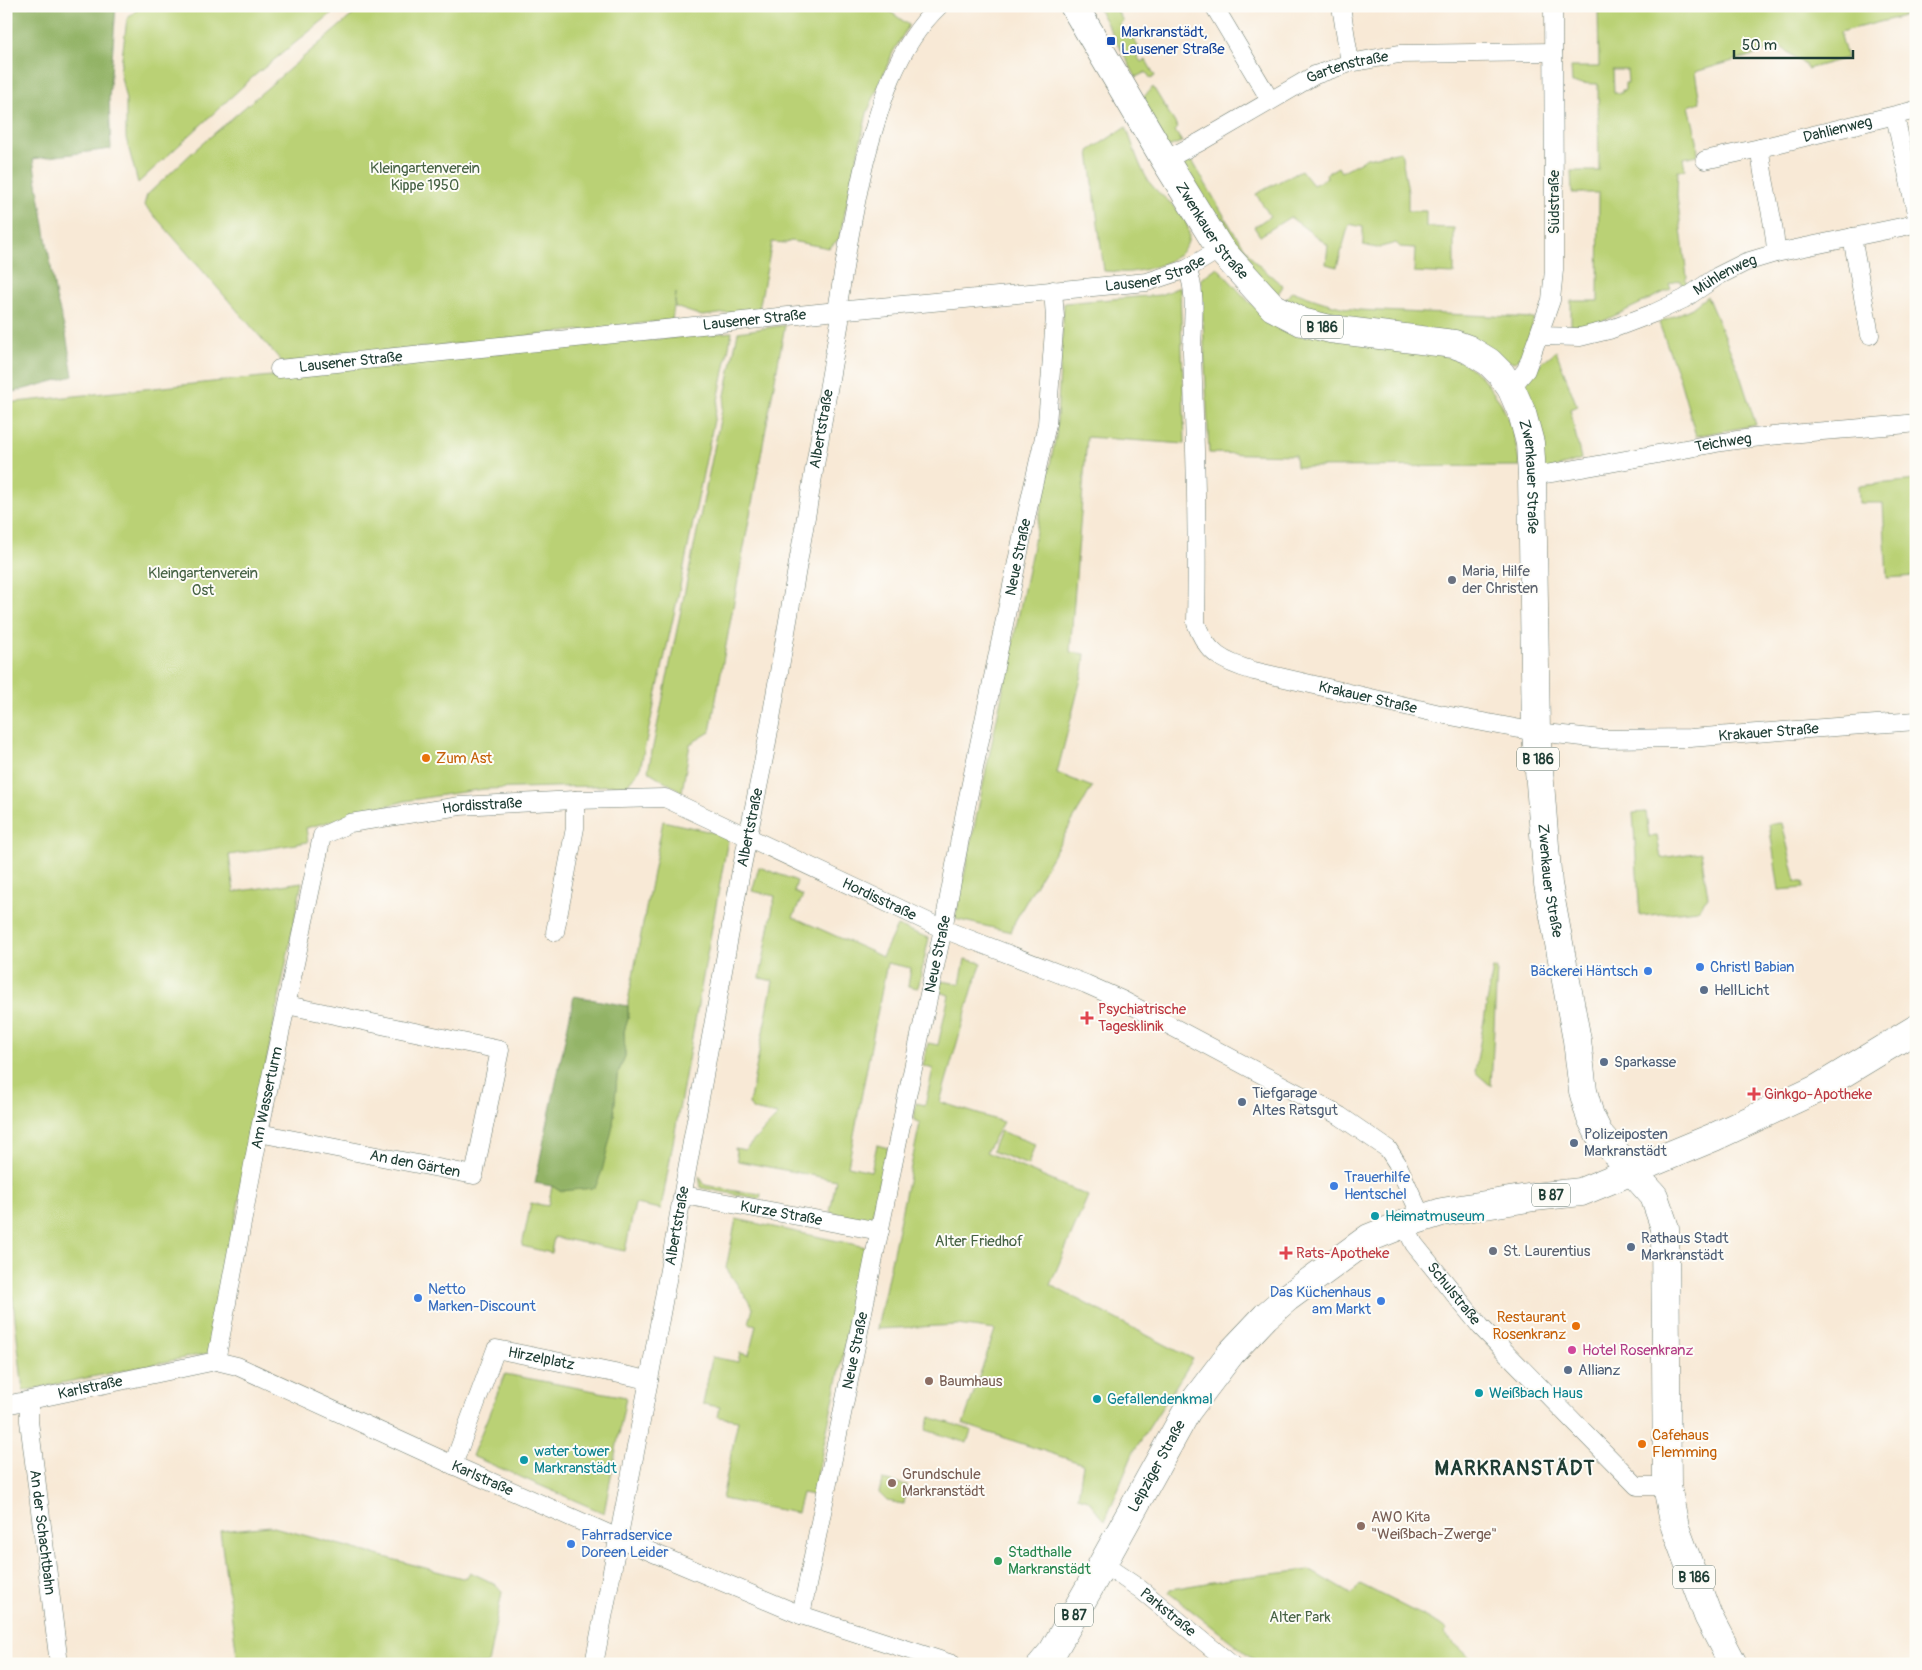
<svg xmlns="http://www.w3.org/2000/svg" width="1922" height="1670" font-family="Pangolin,sans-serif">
	<rect width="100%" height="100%" fill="#fdfcf7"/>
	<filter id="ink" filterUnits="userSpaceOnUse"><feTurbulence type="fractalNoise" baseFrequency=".02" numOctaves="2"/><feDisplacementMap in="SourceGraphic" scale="10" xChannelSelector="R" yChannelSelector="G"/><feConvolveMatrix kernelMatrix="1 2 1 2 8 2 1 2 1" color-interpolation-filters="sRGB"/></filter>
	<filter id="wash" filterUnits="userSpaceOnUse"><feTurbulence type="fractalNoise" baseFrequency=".0096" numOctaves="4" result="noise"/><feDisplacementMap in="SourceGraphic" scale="20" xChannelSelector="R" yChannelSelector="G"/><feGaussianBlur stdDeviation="1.12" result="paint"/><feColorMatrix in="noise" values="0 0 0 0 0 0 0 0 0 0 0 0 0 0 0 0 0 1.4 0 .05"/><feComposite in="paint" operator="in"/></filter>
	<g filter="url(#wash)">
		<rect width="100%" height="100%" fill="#f8e9d6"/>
		<g fill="#bad175" stroke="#6c8754" fill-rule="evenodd">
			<path d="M141,6H341L254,76L138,183L126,138V100L120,72L127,19Z"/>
			<path d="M363,6H882L909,25L893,52L867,113L839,239L829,248L791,241L786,243L772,242L759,309L702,316L675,307L676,293L672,320L283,363L160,222L144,205L147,195L196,149Z"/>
			<path d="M1097,6H1109L1112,11L1116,9L1123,21L1119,24L1127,37L1131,35L1142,53L1137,56L1141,62L1146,60L1155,76L1151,79L1146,72L1136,77Z"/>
			<path d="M1598,6H1916V13L1840,32L1847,58L1807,69L1805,65L1781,47L1695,72L1700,102L1689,106L1697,140L1698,155L1683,158L1685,169L1678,171L1677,196L1687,277L1685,280L1691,287L1682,286L1680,280L1669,284L1671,289L1595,325H1571V301H1598L1599,193H1572L1571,171H1599L1598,84L1572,83L1571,67H1599ZM1613,70H1627L1628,83H1625V90H1622V93H1614Z"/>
			<path d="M1153,87L1178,128L1175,131L1182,142L1165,148L1141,100Z"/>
			<path d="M1126,127C1134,147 1138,166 1150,183C1160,197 1179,206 1186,222C1201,257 1154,269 1130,272C1122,273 1112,271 1104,271L1089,151Z"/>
			<path d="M1401,151L1408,192V211H1426V227L1454,228V274L1414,272L1415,248L1400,247L1396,243L1377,248L1363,245V227L1349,224L1337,267L1326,264L1328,245L1290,217L1260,236L1254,227L1270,216L1256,194L1301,170L1313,185L1327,178L1326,174L1338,167L1341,172L1367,158Z"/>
			<path d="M1190,157L1233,231L1256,263L1283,286L1276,297L1254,279L1180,167L1184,161Z"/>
			<path d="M1217,267L1249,302L1272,317L1430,351L1463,362L1482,377L1501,403L1513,430L1520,466L1296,467L1295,455L1209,453L1201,279Z"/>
			<path d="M1180,287L1185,444L1087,437L1070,652L1085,654L1083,671L1057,773L1092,787L1015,921L1011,932L955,919L1056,436L1064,303L1160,295Z"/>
			<path d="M1292,291C1313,299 1335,307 1358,310L1534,318L1526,349L1516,362L1500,360L1283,303Z"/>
			<path d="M1707,296L1738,369L1756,425L1696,436L1679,377L1659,323L1692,308Z"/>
			<path d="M785,325L710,732L690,744L682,792L648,771L738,332Z"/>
			<path d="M732,332L678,596L640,769L627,785L484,789L449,794L405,801L306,828L308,842L229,855L234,892L302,882L209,1353L23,1391L12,1291L6,1292V403L626,340V342Z"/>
			<path d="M1556,351L1577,406L1570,409L1581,459L1532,476L1511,388Z"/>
			<path d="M1916,480V576L1887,578L1883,503H1859L1858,486Z"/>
			<path d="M1646,812L1649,837L1657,836L1661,858L1701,852L1708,897L1697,910L1640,916L1633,813Z"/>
			<path d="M663,821L716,833L720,823L730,828L661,1209L635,1204L625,1251L554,1237L551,1253L522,1246L531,1203L548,1206L552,1186L560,1191L575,1189L613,1126L617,1076L625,1056L624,1031L628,1019V1001Z"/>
			<path d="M1782,823L1796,882H1803L1804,888L1779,890L1769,824Z"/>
			<path d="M759,867L797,881L794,892L803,896L793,917L874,953L882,957L897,926L929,938L918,988L908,986L911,968L887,963L848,1166L871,1171L877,1145L888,1148L871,1221L830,1212L836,1180L738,1161L735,1148L745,1150L778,1115L753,1110L749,1104L773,981L760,978L775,896L752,891Z"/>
			<path d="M965,959L982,963L973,987L940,1102L1003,1122L986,1152L1088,1196L1050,1285L1193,1359L1134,1451L1105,1521L1088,1500L1078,1497L1083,1464L963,1424L995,1330L957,1325L877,1329L920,1123L914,1120L916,1103L925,1105L933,1069L923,1066L928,1043L938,1045L949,995L939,992L941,981L960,984Z"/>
			<path d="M1493,968L1497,969L1491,1086L1475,1072Z"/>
			<path d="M1000,1131L1035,1144L1028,1165L992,1151Z"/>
			<path d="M699,1176L705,1185L746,1193V1192L761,1194L760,1199L701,1188Z"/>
			<path d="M736,1219L866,1247L813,1495L802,1493L797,1513L722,1499L738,1420L718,1417L720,1407L703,1404L712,1357L738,1362L740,1353L749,1355L756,1325L749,1323L753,1308L726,1268Z"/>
			<path d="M505,1374L626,1397L604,1513L472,1456Z"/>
			<path d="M930,1417L971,1430L967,1443L926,1430Z"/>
			<path d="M882,1480L907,1485L904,1504L887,1501L879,1493Z"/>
			<path d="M270,1526L466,1579L470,1572L495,1584L502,1592L488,1664H238L220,1531Z"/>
			<path d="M1309,1570L1352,1595L1360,1584L1439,1624L1447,1630L1444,1634L1477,1664H1260L1169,1593L1171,1589L1235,1578Z"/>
		</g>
		<g fill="#93b366" stroke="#59784d">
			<path d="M6,6H116L109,99L111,149L33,159L56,297L66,334L73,376L6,394Z"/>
			<path d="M574,996L628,1006V1019L624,1031L625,1056L617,1076L613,1126L602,1171L595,1188L560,1191L552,1186L535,1183Z"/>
		</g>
	</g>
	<g filter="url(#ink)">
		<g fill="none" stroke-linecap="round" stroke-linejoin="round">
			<g stroke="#6b796d" stroke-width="19">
				<g id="minor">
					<path d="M1214,6L1270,100"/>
					<path d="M1341,6L1350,63"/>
					<path d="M1895,116L1916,213"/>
					<path id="s1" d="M1165,160L1200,142L1315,75L1350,63L1399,54L1553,52"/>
					<path d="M1705,160L1760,148"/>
					<path d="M1852,237L1870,335"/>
					<path id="s2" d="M1776,253C1775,218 1762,184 1760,148L1916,110"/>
					<path id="s3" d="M1187,269C1198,294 1192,325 1192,352C1195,442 1198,533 1196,623C1207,654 1223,662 1254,671L1440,714L1536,732L1602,739L1690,738L1916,721"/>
					<path id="s4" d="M1539,336L1580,337L1609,330L1654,313L1684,299L1718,276L1746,262L1776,253L1906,226L1916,223"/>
					<path id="s5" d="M279,369L837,311L1147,282L1187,269L1220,249"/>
					<path d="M1511,388L1526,370L1551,300L1554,270V210L1553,6"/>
					<path id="s6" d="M1532,476C1596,467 1659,453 1723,442C1787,432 1852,430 1916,423"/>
					<path d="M555,932L575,828V800"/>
					<path id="s7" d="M259,1133L474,1175L500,1050L287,1005"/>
					<path id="s8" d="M683,1195L880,1231"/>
					<path id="s9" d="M1404,1224L1414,1244L1481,1327L1637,1486H1667"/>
					<path id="s10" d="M216,1361L259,1133L322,836L350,823L460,806L575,800L665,798L943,929L1086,984L1122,1000L1340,1116L1388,1149L1397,1163L1422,1218"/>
					<path id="s11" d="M29,1401V1421L59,1664"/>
					<path id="s12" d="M6,1405L216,1361L237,1366L453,1465L618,1538L801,1615L952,1664"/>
					<path id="s13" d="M453,1465L496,1349L649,1380"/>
					<path id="s14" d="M1103,1564L1140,1589L1231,1664"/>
					<path id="s15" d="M801,1615L906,1101L943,929L965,812L1029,504L1047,424L1055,317L1053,290"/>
					<path id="s16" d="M594,1664L649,1380L741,871L765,753L840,321L837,311C845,260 853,211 865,161C880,105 895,48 939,6"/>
				</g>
			</g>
			<g stroke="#6b796d" stroke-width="29">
				<g id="primary">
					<path id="s17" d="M1074,6L1165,160L1220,249L1273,307L1302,322L1330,329L1454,344L1468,349L1489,362L1501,374L1511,388L1522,413L1530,443L1532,476L1536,732L1548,884L1577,1040L1583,1091L1590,1116L1599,1134L1654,1196L1665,1228L1667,1486L1675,1527L1708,1616L1733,1664"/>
					<path id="s18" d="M1042,1664L1053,1651L1088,1590L1187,1411L1231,1353L1266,1316L1287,1298L1369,1238L1404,1224L1442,1212L1534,1197L1581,1192L1714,1137L1817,1089L1916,1029"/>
				</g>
			</g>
			<use href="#minor" stroke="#fff" stroke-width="18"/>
			<use href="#primary" stroke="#fff" stroke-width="28"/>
		</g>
	</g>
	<rect fill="#1a4fb4" stroke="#fdfcf7" stroke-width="2" x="1106" y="36" width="10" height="10" rx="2.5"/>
	<g fill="#6b7280" stroke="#fdfcf7" stroke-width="2">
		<circle cx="1452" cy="580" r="5"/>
		<circle cx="1493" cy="1251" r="5"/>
	</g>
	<g fill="#e8710a" stroke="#fdfcf7" stroke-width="2">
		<circle cx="426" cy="758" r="5"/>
		<circle cx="1576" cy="1326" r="5"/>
		<circle cx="1642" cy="1444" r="5"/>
	</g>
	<g fill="#3f7fe0" stroke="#fdfcf7" stroke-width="2">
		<circle cx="1700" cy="967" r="5"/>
		<circle cx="1648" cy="971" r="5"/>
		<circle cx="1334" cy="1186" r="5"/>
		<circle cx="418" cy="1298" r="5"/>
		<circle cx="1381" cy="1301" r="5"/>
		<circle cx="571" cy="1544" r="5"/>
	</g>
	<g fill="#5c6f8a" stroke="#fdfcf7" stroke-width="2">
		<circle cx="1704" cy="990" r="5"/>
		<circle cx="1604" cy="1062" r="5"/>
		<circle cx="1242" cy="1102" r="5"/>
		<circle cx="1574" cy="1143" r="5"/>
		<circle cx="1631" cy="1247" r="5"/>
		<circle cx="1568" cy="1370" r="5"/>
	</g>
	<g fill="#e0444e" stroke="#fdfcf7" stroke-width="2">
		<path d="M1084.5 1010.5h5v5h5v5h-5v5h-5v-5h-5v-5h5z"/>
		<path d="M1751.5 1086.5h5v5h5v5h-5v5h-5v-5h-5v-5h5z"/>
		<path d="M1283.5 1245.5h5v5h5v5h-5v5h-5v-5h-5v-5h5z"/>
	</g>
	<g fill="#0f9aa8" stroke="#fdfcf7" stroke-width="2">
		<circle cx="1375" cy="1216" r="5"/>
		<circle cx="1479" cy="1393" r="5"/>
		<circle cx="1097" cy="1399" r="5"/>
		<circle cx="524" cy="1460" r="5"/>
	</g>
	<circle fill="#d1479c" stroke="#fdfcf7" stroke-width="2" cx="1572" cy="1350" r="5"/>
	<g fill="#8d6e63" stroke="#fdfcf7" stroke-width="2">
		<circle cx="929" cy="1381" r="5"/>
		<circle cx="892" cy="1483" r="5"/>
		<circle cx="1361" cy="1526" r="5"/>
	</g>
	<circle fill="#2e9e5b" stroke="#fdfcf7" stroke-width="2" cx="998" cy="1561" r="5"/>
	<g text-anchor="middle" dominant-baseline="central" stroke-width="4" stroke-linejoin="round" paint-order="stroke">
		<g fill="#fdfcf7" stroke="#62766e" stroke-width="1">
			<rect x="1301" y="315.5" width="42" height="23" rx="4"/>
			<rect x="1517" y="747.5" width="42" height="23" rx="4"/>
			<rect x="1532" y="1183.5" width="38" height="23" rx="4"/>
			<rect x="1673" y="1565.5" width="42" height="23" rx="4"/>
			<rect x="1055" y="1603.5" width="38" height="23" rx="4"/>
		</g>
		<g font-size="14" font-weight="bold" fill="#1f3d34">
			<text x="1322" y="327">B 186</text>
			<text x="1538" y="759">B 186</text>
			<text x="1551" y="1195">B 87</text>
			<text x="1694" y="1577">B 186</text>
			<text x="1074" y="1615">B 87</text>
		</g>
		<g font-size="15" fill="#164399" stroke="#fdfcf7" text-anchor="start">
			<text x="1121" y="32">Markranstädt,<tspan x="1121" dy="17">Lausener Straße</tspan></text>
		</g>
		<g font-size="15" fill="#1f3d34" stroke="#fdfcf7">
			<text stroke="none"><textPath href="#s1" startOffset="206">Gartenstraße</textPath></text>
			<text stroke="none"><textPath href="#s2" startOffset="186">Dahlienweg</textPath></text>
			<text transform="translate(1554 202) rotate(-90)">Südstraße</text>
			<text stroke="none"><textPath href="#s17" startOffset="264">Zwenkauer Straße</textPath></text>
			<text stroke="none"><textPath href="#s5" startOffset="882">Lausener Straße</textPath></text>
			<text stroke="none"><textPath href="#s4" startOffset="200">Mühlenweg</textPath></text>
			<text stroke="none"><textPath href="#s5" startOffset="478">Lausener Straße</textPath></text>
			<text stroke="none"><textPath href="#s5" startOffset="72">Lausener Straße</textPath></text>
			<text stroke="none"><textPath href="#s16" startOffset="1256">Albertstraße</textPath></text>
			<text stroke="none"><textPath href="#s6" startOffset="194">Teichweg</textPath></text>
			<text stroke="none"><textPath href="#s17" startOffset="714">Zwenkauer Straße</textPath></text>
			<text stroke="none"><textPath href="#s15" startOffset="1080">Neue Straße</textPath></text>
			<text stroke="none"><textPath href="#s3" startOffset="551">Krakauer Straße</textPath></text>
			<text stroke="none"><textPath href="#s3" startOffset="956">Krakauer Straße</textPath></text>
			<text stroke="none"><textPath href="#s10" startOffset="700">Hordisstraße</textPath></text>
			<text stroke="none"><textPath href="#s16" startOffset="851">Albertstraße</textPath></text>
			<text stroke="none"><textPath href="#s17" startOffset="1119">Zwenkauer Straße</textPath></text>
			<text stroke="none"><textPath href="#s10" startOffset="1120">Hordisstraße</textPath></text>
			<text stroke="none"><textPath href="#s15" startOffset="675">Neue Straße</textPath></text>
			<text stroke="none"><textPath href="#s10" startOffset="268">Am Wasserturm</textPath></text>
			<text stroke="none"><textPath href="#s7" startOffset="159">An den Gärten</textPath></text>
			<text stroke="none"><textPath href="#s8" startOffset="100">Kurze Straße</textPath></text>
			<text stroke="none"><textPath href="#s16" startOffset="446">Albertstraße</textPath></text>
			<text stroke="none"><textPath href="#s9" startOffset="86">Schulstraße</textPath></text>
			<text stroke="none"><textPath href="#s15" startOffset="270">Neue Straße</textPath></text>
			<text stroke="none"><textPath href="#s13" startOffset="170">Hirzelplatz</textPath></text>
			<text stroke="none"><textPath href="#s12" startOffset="86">Karlstraße</textPath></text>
			<text stroke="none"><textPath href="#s18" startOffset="229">Leipziger Straße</textPath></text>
			<text stroke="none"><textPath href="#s12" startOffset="506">Karlstraße</textPath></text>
			<text stroke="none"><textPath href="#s11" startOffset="132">An der Schachtbahn</textPath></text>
			<text stroke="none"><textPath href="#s14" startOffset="81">Parkstraße</textPath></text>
		</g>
		<g font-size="15" fill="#466244" stroke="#fdfcf7">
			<text x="425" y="168">Kleingartenverein<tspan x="425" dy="17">Kippe 1950</tspan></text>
			<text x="203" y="573">Kleingartenverein<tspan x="203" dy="17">Ost</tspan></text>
			<text x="979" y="1241">Alter Friedhof</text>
			<text x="1300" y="1617">Alter Park</text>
		</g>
		<g font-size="15" fill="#5b616d" stroke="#fdfcf7" text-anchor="start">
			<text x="1462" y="571">Maria, Hilfe<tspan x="1462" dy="17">der Christen</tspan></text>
			<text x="1503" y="1251">St. Laurentius</text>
		</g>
		<g font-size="15" fill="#c56008" stroke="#fdfcf7" text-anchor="start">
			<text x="436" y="758">Zum Ast</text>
			<text x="1566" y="1317" text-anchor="end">Restaurant<tspan x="1566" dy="17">Rosenkranz</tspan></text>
			<text x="1652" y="1435">Cafehaus<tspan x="1652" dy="17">Flemming</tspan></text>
		</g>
		<g font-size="15" fill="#366cbe" stroke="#fdfcf7" text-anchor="start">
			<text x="1710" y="967">Christl Babian</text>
			<text x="1638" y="971" text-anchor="end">Bäckerei Häntsch</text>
			<text x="1344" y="1177">Trauerhilfe<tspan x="1344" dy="17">Hentschel</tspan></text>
			<text x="428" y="1289">Netto<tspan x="428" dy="17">Marken-Discount</tspan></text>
			<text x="1371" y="1292" text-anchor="end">Das Küchenhaus<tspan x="1371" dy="17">am Markt</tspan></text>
			<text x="581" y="1535">Fahrradservice<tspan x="581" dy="17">Doreen Leider</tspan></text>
		</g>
		<g font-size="15" fill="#4e5e75" stroke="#fdfcf7" text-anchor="start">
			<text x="1714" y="990">HellLicht</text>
			<text x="1614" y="1062">Sparkasse</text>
			<text x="1252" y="1093">Tiefgarage<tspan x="1252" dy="17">Altes Ratsgut</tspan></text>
			<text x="1584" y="1134">Polizeiposten<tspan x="1584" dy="17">Markranstädt</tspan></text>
			<text x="1641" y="1238">Rathaus Stadt<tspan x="1641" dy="17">Markranstädt</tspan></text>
			<text x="1578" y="1370">Allianz</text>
		</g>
		<g font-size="15" fill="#be3a42" stroke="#fdfcf7" text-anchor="start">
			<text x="1098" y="1009">Psychiatrische<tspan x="1098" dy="17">Tagesklinik</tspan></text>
			<text x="1764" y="1094">Ginkgo-Apotheke</text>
			<text x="1296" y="1253">Rats-Apotheke</text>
		</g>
		<g font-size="15" fill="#0d838f" stroke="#fdfcf7" text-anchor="start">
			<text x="1385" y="1216">Heimatmuseum</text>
			<text x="1489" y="1393">Weißbach Haus</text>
			<text x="1107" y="1399">Gefallendenkmal</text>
			<text x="534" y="1451">water tower<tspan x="534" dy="17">Markranstädt</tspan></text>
		</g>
		<g font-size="15" fill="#b23c85" stroke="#fdfcf7" text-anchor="start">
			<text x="1582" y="1350">Hotel Rosenkranz</text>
		</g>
		<g font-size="15" fill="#785e54" stroke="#fdfcf7" text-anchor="start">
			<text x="939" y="1381">Baumhaus</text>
			<text x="902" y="1474">Grundschule<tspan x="902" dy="17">Markranstädt</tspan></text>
			<text x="1371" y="1517">AWO Kita<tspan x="1371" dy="17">"Weißbach-Zwerge"</tspan></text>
		</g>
		<g font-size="15" fill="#27864d" stroke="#fdfcf7" text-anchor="start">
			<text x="1008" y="1552">Stadthalle<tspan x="1008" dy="17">Markranstädt</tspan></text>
		</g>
		<g font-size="20" font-weight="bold" letter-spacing="1" fill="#1f3d34" stroke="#fdfcf7">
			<text x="1515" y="1468">MARKRANSTÄDT</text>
		</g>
	</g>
	<rect width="1922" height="1670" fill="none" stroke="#fdfcf7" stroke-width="25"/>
	<path d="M1734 50v8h119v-8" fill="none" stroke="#1f3d34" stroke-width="2.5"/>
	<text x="1742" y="50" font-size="15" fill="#1f3d34" stroke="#fdfcf7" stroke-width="4" paint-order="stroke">50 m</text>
</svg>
